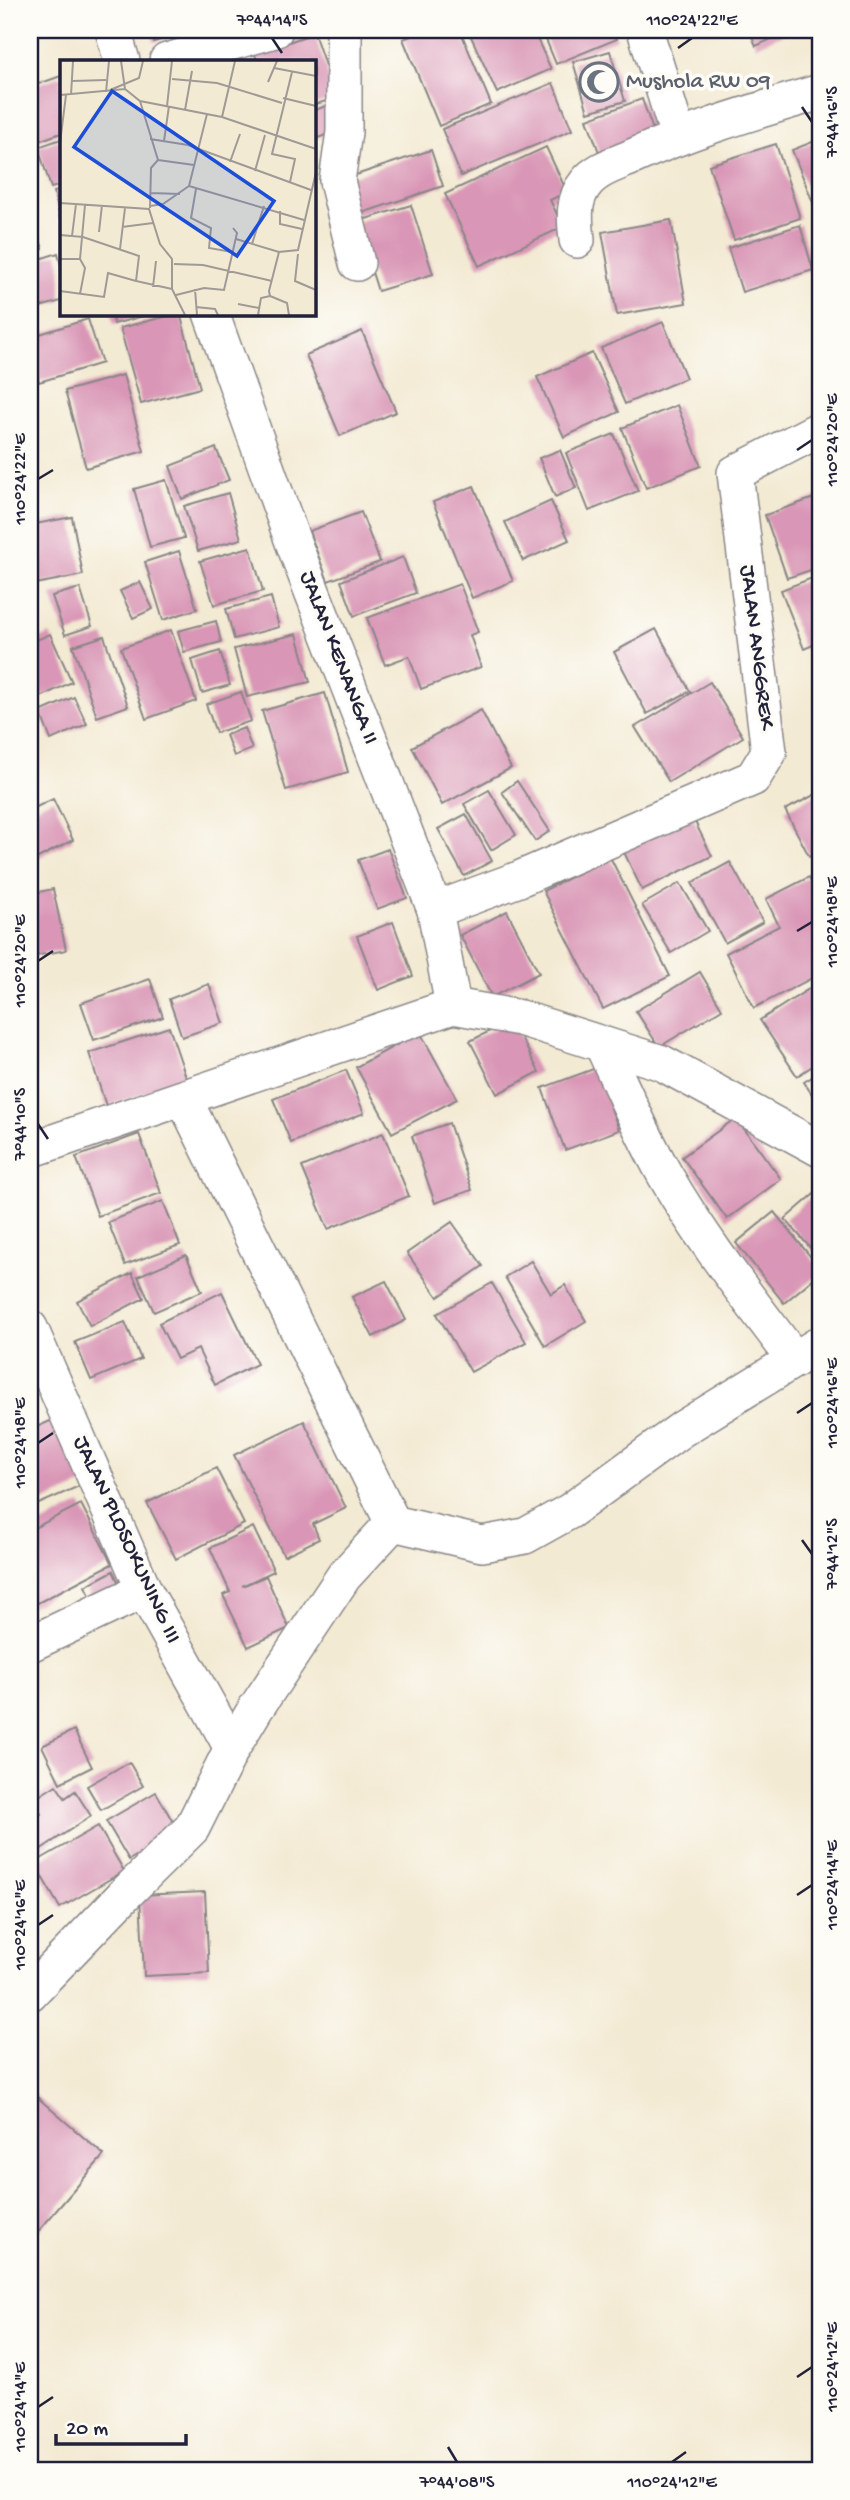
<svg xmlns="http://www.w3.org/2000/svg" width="850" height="2500" font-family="'Gochi Hand',sans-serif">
	<rect width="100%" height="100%" fill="#fdfcf7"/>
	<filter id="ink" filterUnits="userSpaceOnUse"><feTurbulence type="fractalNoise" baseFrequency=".0143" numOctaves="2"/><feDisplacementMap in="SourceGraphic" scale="14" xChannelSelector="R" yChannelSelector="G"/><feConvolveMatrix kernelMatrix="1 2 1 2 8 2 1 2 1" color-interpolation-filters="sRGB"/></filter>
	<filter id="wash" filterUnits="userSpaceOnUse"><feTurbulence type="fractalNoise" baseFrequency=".00686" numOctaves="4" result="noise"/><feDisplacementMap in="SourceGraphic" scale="28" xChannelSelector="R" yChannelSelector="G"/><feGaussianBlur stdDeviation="1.57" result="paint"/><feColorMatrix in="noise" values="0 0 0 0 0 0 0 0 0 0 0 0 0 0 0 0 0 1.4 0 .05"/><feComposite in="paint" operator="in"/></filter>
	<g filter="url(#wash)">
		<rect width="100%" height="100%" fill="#f3ead3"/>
		<g id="blocks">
			<g fill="#d996b6">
				<path d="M151,30H189L154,42Z"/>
				<path d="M427,30H460L491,104L439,126L403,39Z"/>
				<path d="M468,30H533L551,69L497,93Z"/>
				<path d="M542,30H613L617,39L556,64Z"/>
				<path d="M749,30H792L756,46Z"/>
				<path d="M314,33L336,98L313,105V61H257L255,54Z"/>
				<path d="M610,51L625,101L588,112L573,62Z"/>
				<path d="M61,76V133L30,144V87Z"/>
				<path d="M553,83L572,130L461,176L442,129Z"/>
				<path d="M642,99L655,136L600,155L587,119Z"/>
				<path d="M328,105L338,130L313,140V111Z"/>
				<path d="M61,139V185L51,188L38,147Z"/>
				<path d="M820,139V220L792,150Z"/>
				<path d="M776,144L800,218L734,240L709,165Z"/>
				<path d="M546,147L567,192L550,200L563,227L479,266L445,194Z"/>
				<path d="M431,150L443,186L356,215L344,179Z"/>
				<path d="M61,190V218H60L54,192Z"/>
				<path d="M411,205L433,274L378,291L356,222Z"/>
				<path d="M30,209L43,249L30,253Z"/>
				<path d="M671,220L686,303L617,315L602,232Z"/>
				<path d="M800,225L813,270L742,292L728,248Z"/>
				<path d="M58,253L61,265V301L30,310V262Z"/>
				<path d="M111,313H151V314L114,324Z"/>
				<path d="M180,313L200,388L141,404L120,328Z"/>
				<path d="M88,319L102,363L39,382L30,351V337Z"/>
				<path d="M663,322L686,378L625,404L601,348Z"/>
				<path d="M362,331L396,412L340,436L306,355Z"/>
				<path d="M592,353L619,412L564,437L537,377Z"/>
				<path d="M123,375L144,451L86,468L65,391Z"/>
				<path d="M677,405L701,466L646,488L622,428Z"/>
				<path d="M614,434L638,491L589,511L566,453Z"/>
				<path d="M216,448L229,480L182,499L170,466Z"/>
				<path d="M560,450L576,488L555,497L539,458Z"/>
				<path d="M166,480L184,538L150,547L134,489Z"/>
				<path d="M474,486L513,581L472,598L433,502Z"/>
				<path d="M228,493L241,539L198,551L184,506Z"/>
				<path d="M820,496V567L787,578L765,515Z"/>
				<path d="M551,501L569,540L523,561L505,522Z"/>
				<path d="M361,512L380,562L328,581L309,531Z"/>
				<path d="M72,517L83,575L35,584L30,558V525Z"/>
				<path d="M250,547L263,591L214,605L200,561Z"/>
				<path d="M179,551L197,609L163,620L145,562Z"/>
				<path d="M403,557L416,593L354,616L341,581Z"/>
				<path d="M820,575V642L804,649L781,590Z"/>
				<path d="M140,582L153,609L133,618L120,591Z"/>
				<path d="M460,584L478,632L470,635L481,667L421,689L409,656L385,665L367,618Z"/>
				<path d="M80,588L92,626L65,635L52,596Z"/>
				<path d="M271,597L279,627L234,639L226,609Z"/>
				<path d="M216,621L221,642L184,652L178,631Z"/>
				<path d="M656,629L690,691L647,714L614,652Z"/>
				<path d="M171,630L196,701L146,719L121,648Z"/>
				<path d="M50,634L72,682L34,700L30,691V643Z"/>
				<path d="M297,634L310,682L247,697L234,649Z"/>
				<path d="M104,636L128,706L97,717L73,646Z"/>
				<path d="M220,651L230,685L202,693L192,660Z"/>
				<path d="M710,682L743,737L669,782L635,727Z"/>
				<path d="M241,692L251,721L216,733L206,704Z"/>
				<path d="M325,693L348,772L286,790L262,711Z"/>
				<path d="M74,697L87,724L51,740L40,712Z"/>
				<path d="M481,710L511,768L442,805L412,747Z"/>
				<path d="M244,728L252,749L234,756L226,735Z"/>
				<path d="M517,781L550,831L535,841L502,792Z"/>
				<path d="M489,790L516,835L491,850L464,804Z"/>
				<path d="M820,792V850L809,856L785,810Z"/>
				<path d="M53,799L73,840L30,862V810Z"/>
				<path d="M466,814L492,861L464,876L438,829Z"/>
				<path d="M692,816L712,856L642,890L623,850Z"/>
				<path d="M388,849L407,898L377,909L358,860Z"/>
				<path d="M610,857L670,976L603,1009L543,891Z"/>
				<path d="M730,862L763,922L725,943L692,883Z"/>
				<path d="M809,877L820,899V974L754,1008L726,953L779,926L766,899Z"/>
				<path d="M680,883L708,931L671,953L642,905Z"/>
				<path d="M53,889L66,950L30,957V894Z"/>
				<path d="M507,911L539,973L492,997L460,935Z"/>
				<path d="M393,922L413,976L378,990L357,936Z"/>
				<path d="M700,972L722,1009L659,1047L636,1011Z"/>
				<path d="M150,979L163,1017L94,1040L81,1003Z"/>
				<path d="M209,984L223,1023L182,1037L169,999Z"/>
				<path d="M812,987L820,1000V1061L797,1076L760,1020Z"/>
				<path d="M512,1020L539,1072L497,1094L470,1041Z"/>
				<path d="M169,1027L187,1080L106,1106L89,1053Z"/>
				<path d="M420,1032L457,1099L392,1133L356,1067Z"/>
				<path d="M596,1068L619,1130L565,1150L542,1088Z"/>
				<path d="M346,1070L364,1113L291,1143L273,1099Z"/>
				<path d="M820,1072V1107L804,1082Z"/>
				<path d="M736,1118L781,1179L727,1219L682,1157Z"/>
				<path d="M449,1123L472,1190L435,1203L412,1136Z"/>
				<path d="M383,1133L409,1196L328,1229L302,1167Z"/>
				<path d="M139,1134L161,1193L98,1216L76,1157Z"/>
				<path d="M820,1189V1259L785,1219Z"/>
				<path d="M163,1201L180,1245L125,1265L108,1222Z"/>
				<path d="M774,1212L820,1268V1273L784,1303L736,1243Z"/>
				<path d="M452,1222L483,1266L438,1297L407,1253Z"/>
				<path d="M186,1255L202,1291L154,1312L138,1276Z"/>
				<path d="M531,1261L551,1294L565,1285L586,1321L545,1346L505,1277Z"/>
				<path d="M132,1273L144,1298L90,1326L77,1301Z"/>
				<path d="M386,1281L406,1320L373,1337L352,1297Z"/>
				<path d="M492,1283L526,1342L471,1372L437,1314Z"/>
				<path d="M222,1292L257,1364L215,1385L198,1349L177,1359L159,1323Z"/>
				<path d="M125,1322L141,1359L91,1380L75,1342Z"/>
				<path d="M57,1418L86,1483L30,1508V1430Z"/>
				<path d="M304,1421L346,1508L313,1524L319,1539L284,1556L234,1455Z"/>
				<path d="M216,1468L244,1524L176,1559L147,1503Z"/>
				<path d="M81,1504L112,1564L30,1607V1530Z"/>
				<path d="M253,1527L274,1571L242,1586L266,1576L289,1628L248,1647L223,1595L230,1592L210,1548Z"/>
				<path d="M113,1571L125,1596L97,1610L85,1586Z"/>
				<path d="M74,1730L92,1767L60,1783L42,1746Z"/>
				<path d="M129,1762L143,1786L101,1810L87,1786Z"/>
				<path d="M56,1785L65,1798L75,1791L91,1816L38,1851L30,1838V1821L41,1814L33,1800Z"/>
				<path d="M156,1792L178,1831L129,1860L106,1821Z"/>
				<path d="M98,1826L124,1871L60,1908L34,1863Z"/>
				<path d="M205,1892L209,1973L144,1976L140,1895Z"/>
				<path d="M30,2091L104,2155L30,2241V2167L34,2163L30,2159Z"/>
			</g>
		</g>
	</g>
	<g filter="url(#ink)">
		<use href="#blocks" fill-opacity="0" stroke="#8a8687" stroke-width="2"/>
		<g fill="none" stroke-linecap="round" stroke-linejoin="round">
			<g stroke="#8a8687" stroke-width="38">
				<g id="minor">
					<path d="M113,30L122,61"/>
					<path d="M344,30V132L337,181L357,263"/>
					<path d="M645,30L678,136"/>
					<path d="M167,61L275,30"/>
					<path d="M577,240C575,220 572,200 586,183C597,169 616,164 632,157C693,129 757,111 820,92"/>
					<path d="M211,313L293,542L435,910L453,1006"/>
					<path d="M435,910L519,879L753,778L769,752L735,473L820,429"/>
					<path d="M602,1044C622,1088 641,1133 665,1175C702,1240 750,1300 795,1360"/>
					<path d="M184,1099L393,1523"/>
					<path d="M30,1150L453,1006L520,1018L662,1063L820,1149"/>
					<path d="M30,1328L144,1590L232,1748"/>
					<path d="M30,1644L144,1590"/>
					<path d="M30,1993L125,1894L192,1828L232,1748L256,1708L344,1576L393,1523L482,1544L525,1536L570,1511L682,1429L820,1344"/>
				</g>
			</g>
			<use href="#minor" stroke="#fff" stroke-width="35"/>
		</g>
	</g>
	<path fill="none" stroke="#22223b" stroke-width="2.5" d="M272,38L282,53M678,48L692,38M802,107L812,122M797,450L812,440M38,479L53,470M797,931L812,922M38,961L53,951M38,1124L48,1139M797,1413L812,1403M38,1443L53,1433M802,1540L812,1554M797,1895L812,1885M38,1925L53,1915M797,2377L812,2367M38,2407L53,2397M448,2447L457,2462M672,2462L686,2452"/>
	<defs>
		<g id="mosque-ring" transform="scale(2.0125)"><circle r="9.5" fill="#fdfcf7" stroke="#6b7280" stroke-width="1.5"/><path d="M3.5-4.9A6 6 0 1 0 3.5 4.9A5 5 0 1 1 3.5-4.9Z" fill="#6b7280"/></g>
	</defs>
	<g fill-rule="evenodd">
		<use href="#mosque-ring" x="599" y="82"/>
	</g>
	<g text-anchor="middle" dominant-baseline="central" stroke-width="7" stroke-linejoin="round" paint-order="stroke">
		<g font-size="23" fill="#5b616d" stroke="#fdfcf7" text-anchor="start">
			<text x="626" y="82">Mushola RW 09</text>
		</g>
		<g font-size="23" fill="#22223b" stroke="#fdfcf7">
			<text transform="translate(756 647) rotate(83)">JALAN ANGGREK</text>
			<text transform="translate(338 658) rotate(69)">JALAN KENANGA II</text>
			<text transform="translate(126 1540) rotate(65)">JALAN PLOSOKUNING III</text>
		</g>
	</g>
	<g transform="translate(60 60)">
		<rect width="256" height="256" fill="#f3ead3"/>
		<path fill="none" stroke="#9f9a96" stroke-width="2" d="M61,1L65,29M214,8L256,16M112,19L157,23L222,43M12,21L46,20M208,22L217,1M50,30L79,18L83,1M46,32L49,1M0,35L65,29L80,41L162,57L256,89M11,35L13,1M223,38L256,46M80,41L98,100L91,108L90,148M107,46L112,1M125,50L132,11M162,57L175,1M90,79L128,85L251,130M104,81L109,46M0,83L6,35M98,100L134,105M170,102L180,74M195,111L205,75M230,122L235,99L212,94L232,12M129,126L244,160M136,129L131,158L151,168L149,188L172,192M91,133L120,134M0,143L89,149L100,184L112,199V229L125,255M90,146L103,144L129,126L147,54M220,151V164L242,169M62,167L93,163M39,172L42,145M0,175L23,177L79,196L76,221L112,229M12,176L16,144M176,179L219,192M192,184L204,146M60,189L65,148M238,194L235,221L256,230M0,199H20L25,145M20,199L25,208L20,234M114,204L143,205L212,221M93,227L96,201M135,229L137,255M0,231L44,237L48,213L76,221M116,235L144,228L164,230L177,173L173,168M178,244L199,248M136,247L155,249L158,255M198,255L201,238L210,236M229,255L227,243L210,236L209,231L219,192L238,190L256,112"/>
		<path fill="#1d4ed8" fill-opacity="0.15" stroke="#1d4ed8" stroke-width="3.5" d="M52,31L214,141L177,196L14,87Z"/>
		<rect width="256" height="256" fill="none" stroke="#22223b" stroke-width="3.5"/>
	</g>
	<rect width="850" height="2500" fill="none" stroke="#fdfcf7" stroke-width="77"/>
	<path d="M56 2434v10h130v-10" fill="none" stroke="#22223b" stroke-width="3.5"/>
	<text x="66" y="2434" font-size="21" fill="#22223b" stroke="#fdfcf7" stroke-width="5" paint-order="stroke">20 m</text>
	<rect x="38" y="38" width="774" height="2424" fill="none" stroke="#22223b" stroke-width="2.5"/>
	<g font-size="18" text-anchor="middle" fill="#22223b">
		<text x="272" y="25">7°44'14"S</text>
		<text x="692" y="25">110°24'22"E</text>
		<text transform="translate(831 122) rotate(-90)" y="6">7°44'16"S</text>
		<text transform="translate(831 440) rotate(-90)" y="6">110°24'20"E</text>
		<text transform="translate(19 479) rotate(-90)" y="6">110°24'22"E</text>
		<text transform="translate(831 922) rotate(-90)" y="6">110°24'18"E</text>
		<text transform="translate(19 961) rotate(-90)" y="6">110°24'20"E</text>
		<text transform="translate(19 1124) rotate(-90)" y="6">7°44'10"S</text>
		<text transform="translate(831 1403) rotate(-90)" y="6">110°24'16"E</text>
		<text transform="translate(19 1443) rotate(-90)" y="6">110°24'18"E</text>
		<text transform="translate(831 1554) rotate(-90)" y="6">7°44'12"S</text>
		<text transform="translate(831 1885) rotate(-90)" y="6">110°24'14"E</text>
		<text transform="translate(19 1925) rotate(-90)" y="6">110°24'16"E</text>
		<text transform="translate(831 2367) rotate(-90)" y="6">110°24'12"E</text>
		<text transform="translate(19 2407) rotate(-90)" y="6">110°24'14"E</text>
		<text x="457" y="2487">7°44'08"S</text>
		<text x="672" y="2487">110°24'12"E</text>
	</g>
</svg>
